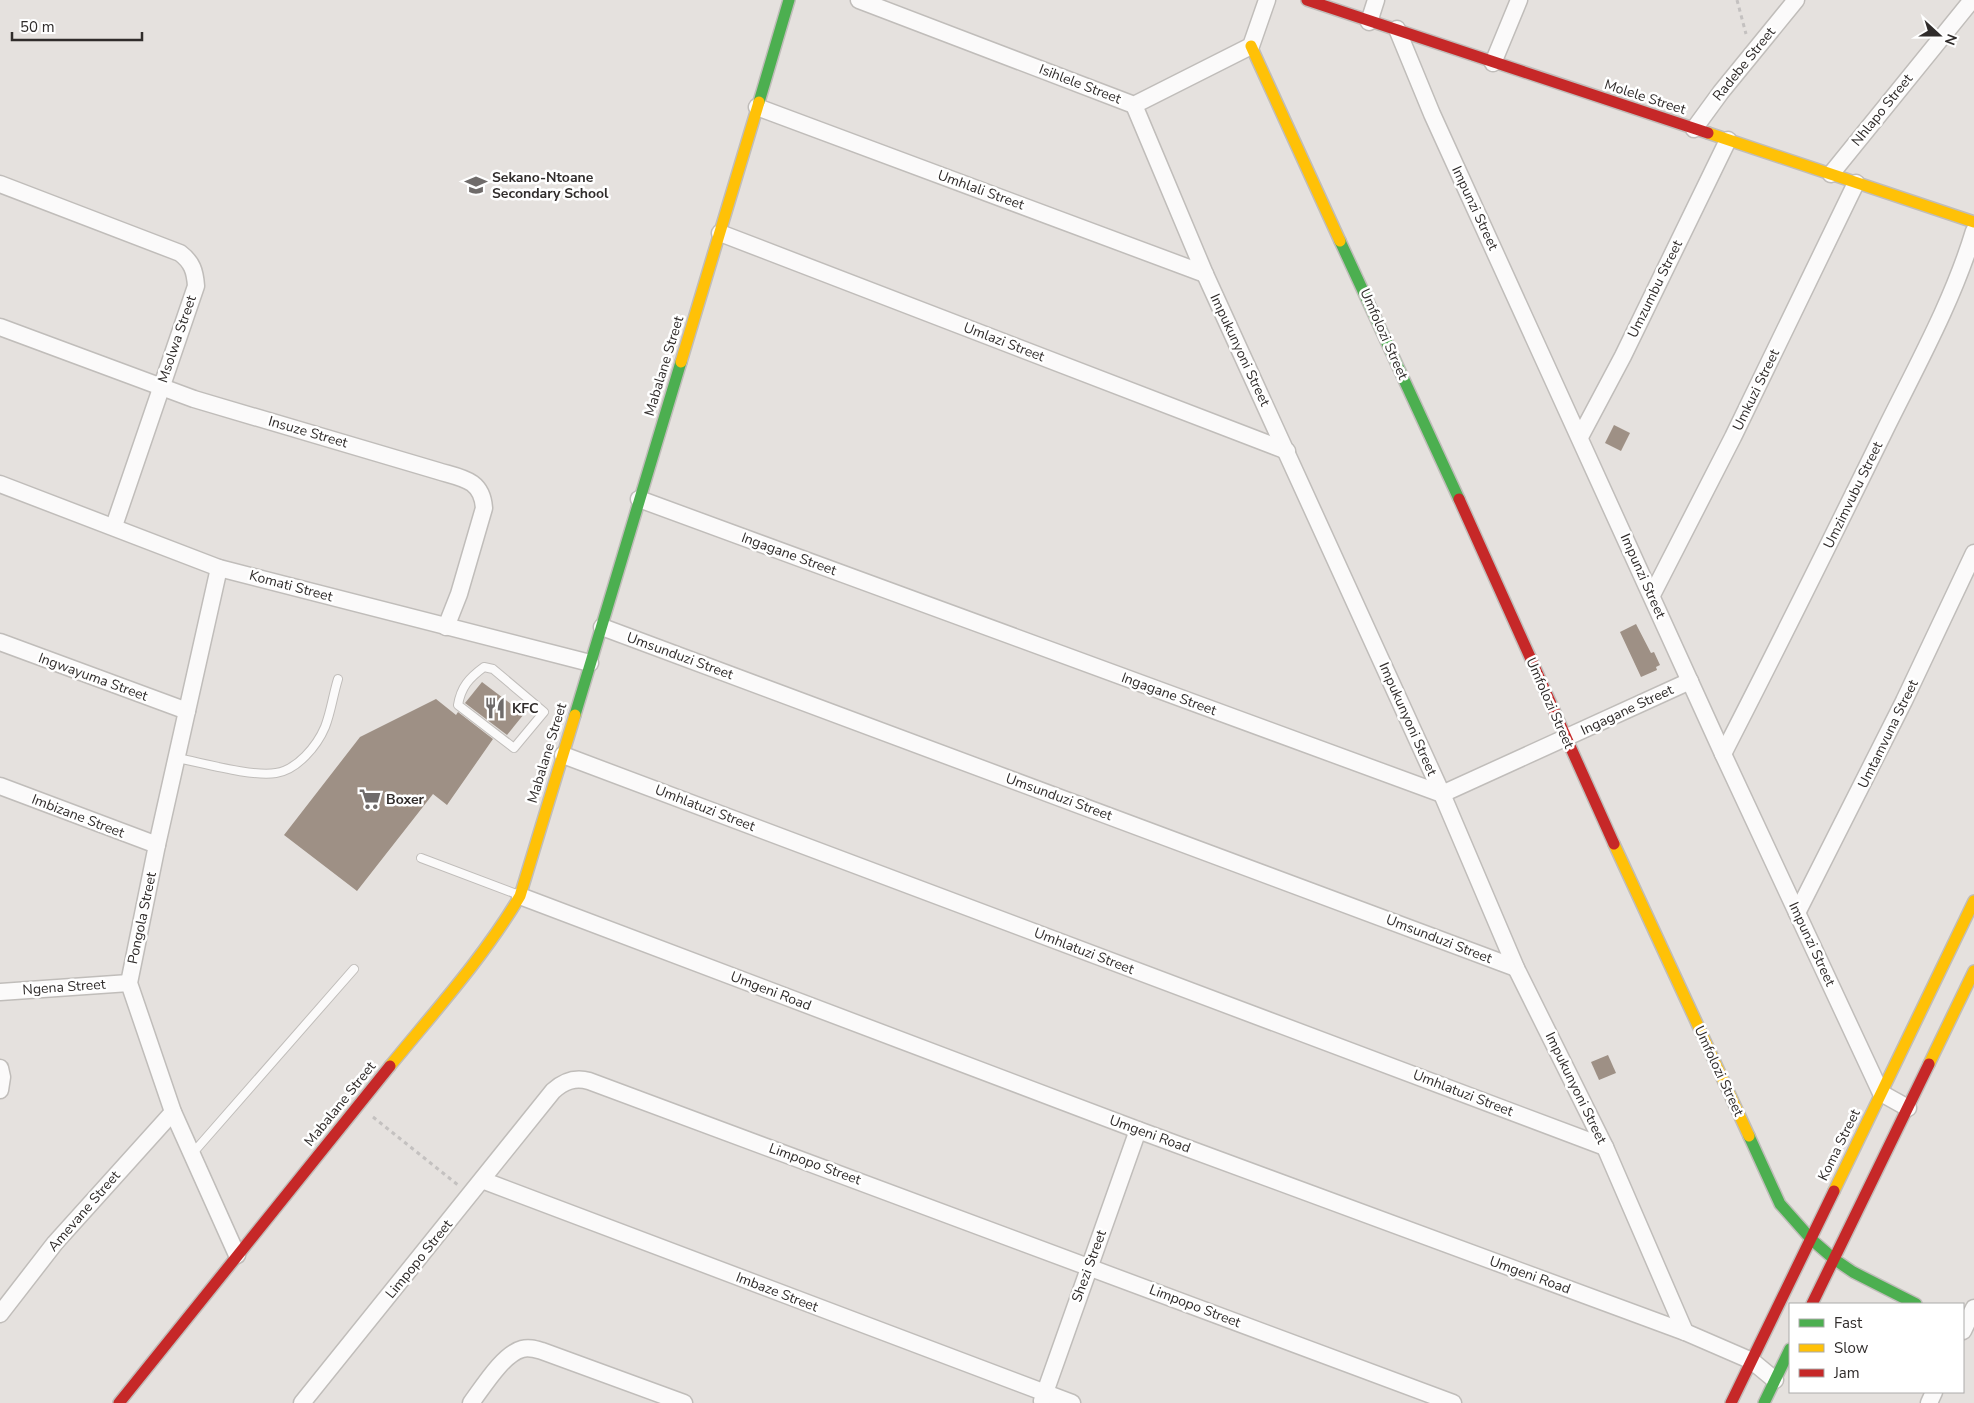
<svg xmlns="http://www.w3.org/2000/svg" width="1974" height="1403" font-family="'Nunito Sans',sans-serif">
	<rect width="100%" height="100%" fill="#e5e1de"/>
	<g fill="#9e9085">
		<path d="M1614,425L1630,433L1621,451L1605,443Z"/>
		<path d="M1636,624L1651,653L1654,652L1660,665L1656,667L1657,670L1641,677L1620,632Z"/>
		<path d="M482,682L524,714L507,735L465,703Z"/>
		<path d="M436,699L456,715L458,712L493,739L447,805L433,794L357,891L284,835L360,737Z"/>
		<path d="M1608,1055L1616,1073L1599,1080L1591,1062Z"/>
	</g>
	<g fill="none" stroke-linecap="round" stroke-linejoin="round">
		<g stroke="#c0bdba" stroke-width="10">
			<g id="lane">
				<path d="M484,667L493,669L544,712L514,748L458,705C461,687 469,678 484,667Z"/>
				<path d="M177,758C203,763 252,777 276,773C297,770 317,746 325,727C331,712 333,695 338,679"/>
				<path d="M421,858L519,895"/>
				<path d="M192,1154L354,969"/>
			</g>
		</g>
		<g stroke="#c0bdba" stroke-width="19">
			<g id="street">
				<path d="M859,0L1134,105L1251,46L1267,0"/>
				<path d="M1369,22L1376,0"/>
				<path d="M1397,29L1432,114L1723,754L1881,1093L1908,1108"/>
				<path d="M1493,63L1519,0"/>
				<path d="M1134,105L1205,274L1442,794L1516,968L1605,1147L1685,1332"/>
				<path d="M757,107L1205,274"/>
				<path d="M1694,129L1721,92L1796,0"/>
				<path d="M1831,174L1972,0"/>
				<path d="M0,184L180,253C192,262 195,271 196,286L114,526"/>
				<path d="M720,233L1287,451"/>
				<path d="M0,327L194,399L438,471C461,478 482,479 484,508L459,594L446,627"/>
				<path d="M1580,437L1623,356L1728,140"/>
				<path d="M0,484L219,568L590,663"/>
				<path d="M639,499L1442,794L1690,681"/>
				<path d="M219,568L157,845L129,983L173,1112L237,1255"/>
				<path d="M1652,595L1733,437L1856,183"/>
				<path d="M602,627L1516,968"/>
				<path d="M0,642L187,711"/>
				<path d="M1723,754C1778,647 1831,540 1884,432C1916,367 1953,301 1974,231"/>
				<path d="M563,755L1605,1147"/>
				<path d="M0,786L157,845"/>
				<path d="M520,896L1138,1130L1685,1332L1752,1361L1775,1380"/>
				<path d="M1797,913L1904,701L1974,553"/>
				<path d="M0,992L129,983"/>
				<path d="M0,1068L2,1077L0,1090"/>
				<path d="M482,1180L1072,1403"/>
				<path d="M0,1314L55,1243L173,1112"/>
				<path d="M1963,1331L1974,1308"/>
				<path d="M1042,1401L1138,1130"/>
				<path d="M302,1403L553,1091C564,1081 575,1077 589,1081L1453,1403"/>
				<path d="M471,1403C483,1387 503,1354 522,1349C529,1347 535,1349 542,1351L684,1403"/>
				<path d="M1929,1403L1934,1392"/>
			</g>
		</g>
		<g stroke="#c0bdba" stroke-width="14">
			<g id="fast">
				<path d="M759,102L789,0"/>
				<path d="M1340,241L1459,499"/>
				<path d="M575,715L681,362"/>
				<path d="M1749,1136L1780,1204L1812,1240L1834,1259L1853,1272L1916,1304"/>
				<path d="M1764,1403L1790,1349"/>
			</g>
		</g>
		<g stroke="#c0bdba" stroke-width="14">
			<g id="slow">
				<path d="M1251,46L1340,241"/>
				<path d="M1708,133L1974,222"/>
				<path d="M681,362L759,102"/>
				<path d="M1614,844L1749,1136"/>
				<path d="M1929,1064L1974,971"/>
				<path d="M390,1066C435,1011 484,957 520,896L575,715"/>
				<path d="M1834,1191L1974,901"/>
			</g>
		</g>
		<g stroke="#c0bdba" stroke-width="14">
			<g id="jam">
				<path d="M1307,0L1708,133"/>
				<path d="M1459,499L1614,844"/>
				<path d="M1812,1304L1929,1064"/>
				<path d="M119,1403L390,1066"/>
				<path d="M1731,1403L1834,1191"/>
			</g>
		</g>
		<g stroke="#c4c1c0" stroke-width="3" stroke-dasharray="4 4" stroke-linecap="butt">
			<path d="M1737,0L1746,34"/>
			<path d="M373,1117L458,1185"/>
		</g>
		<use href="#lane" stroke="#fbfafa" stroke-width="8"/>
		<use href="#street" stroke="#fbfafa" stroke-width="16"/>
		<use href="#fast" stroke="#4caf50" stroke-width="11"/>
		<use href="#slow" stroke="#ffc107" stroke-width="11"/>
		<use href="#jam" stroke="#c62828" stroke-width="11"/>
	</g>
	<defs>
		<g id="school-bare" transform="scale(1.725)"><path d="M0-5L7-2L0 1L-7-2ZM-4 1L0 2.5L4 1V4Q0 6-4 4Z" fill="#6f6b6a" stroke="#fff" stroke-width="2.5" paint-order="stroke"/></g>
		<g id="restaurant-bare" transform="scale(1.725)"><path d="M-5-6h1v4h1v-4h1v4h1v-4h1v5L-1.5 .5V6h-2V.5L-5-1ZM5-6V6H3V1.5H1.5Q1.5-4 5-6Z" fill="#6f6b6a" stroke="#fff" stroke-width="2.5" paint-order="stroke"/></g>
		<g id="supermarket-bare" transform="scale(1.725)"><path d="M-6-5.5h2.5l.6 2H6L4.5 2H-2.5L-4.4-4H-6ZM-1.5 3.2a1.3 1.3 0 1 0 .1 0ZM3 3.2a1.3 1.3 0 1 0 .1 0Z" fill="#6f6b6a" stroke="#fff" stroke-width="2.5" paint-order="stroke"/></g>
	</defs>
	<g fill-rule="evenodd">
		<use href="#school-bare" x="476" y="185"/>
		<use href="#restaurant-bare" x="495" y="708"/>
		<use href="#supermarket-bare" x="370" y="799"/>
	</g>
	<g text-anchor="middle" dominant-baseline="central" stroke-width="5" stroke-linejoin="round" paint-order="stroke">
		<g font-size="14" fill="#302c2b" stroke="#fff">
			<text transform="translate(1744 64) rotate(-51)">Radebe Street</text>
			<text transform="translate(1080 84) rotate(21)">Isihlele Street</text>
			<text transform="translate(1645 97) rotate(18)">Molele Street</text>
			<text transform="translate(1882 110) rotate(-51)">Nhlapo Street</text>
			<text transform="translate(981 190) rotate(20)">Umhlali Street</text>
			<text transform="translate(1475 208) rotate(65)">Impunzi Street</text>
			<text transform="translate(1655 289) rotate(-64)">Umzumbu Street</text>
			<text transform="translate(1384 334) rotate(66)">Umfolozi Street</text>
			<text transform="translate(177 339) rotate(-71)">Msolwa Street</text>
			<text transform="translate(1004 342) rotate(21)">Umlazi Street</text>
			<text transform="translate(1240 350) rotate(65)">Impukunyoni Street</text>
			<text transform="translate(664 366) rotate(-73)">Mabalane Street</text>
			<text transform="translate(1756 390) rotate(-64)">Umkuzi Street</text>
			<text transform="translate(308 432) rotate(16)">Insuze Street</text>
			<text transform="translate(1853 495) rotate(-64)">Umzimvubu Street</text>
			<text transform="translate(789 554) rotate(20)">Ingagane Street</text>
			<text transform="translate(1643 576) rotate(66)">Impunzi Street</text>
			<text transform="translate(291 586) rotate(15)">Komati Street</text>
			<text transform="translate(680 656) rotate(20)">Umsunduzi Street</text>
			<text transform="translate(93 677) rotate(20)">Ingwayuma Street</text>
			<text transform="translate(1169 694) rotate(20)">Ingagane Street</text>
			<text transform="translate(1550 703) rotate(66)">Umfolozi Street</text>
			<text transform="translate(1627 710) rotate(-25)">Ingagane Street</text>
			<text transform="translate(1408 719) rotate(66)">Impukunyoni Street</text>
			<text transform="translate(1888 734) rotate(-64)">Umtamvuna Street</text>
			<text transform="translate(547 753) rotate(-73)">Mabalane Street</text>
			<text transform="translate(1059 797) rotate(20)">Umsunduzi Street</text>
			<text transform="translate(705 808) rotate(21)">Umhlatuzi Street</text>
			<text transform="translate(78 816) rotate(21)">Imbizane Street</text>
			<text transform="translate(142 918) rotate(-78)">Pongola Street</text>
			<text transform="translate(1439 939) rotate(21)">Umsunduzi Street</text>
			<text transform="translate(1812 944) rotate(65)">Impunzi Street</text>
			<text transform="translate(1084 951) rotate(21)">Umhlatuzi Street</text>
			<text transform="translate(64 987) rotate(-4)">Ngena Street</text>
			<text transform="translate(771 991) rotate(21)">Umgeni Road</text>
			<text transform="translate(1719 1071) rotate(65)">Umfolozi Street</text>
			<text transform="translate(1576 1088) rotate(64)">Impukunyoni Street</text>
			<text transform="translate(1463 1093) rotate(21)">Umhlatuzi Street</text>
			<text transform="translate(340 1104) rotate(-51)">Mabalane Street</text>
			<text transform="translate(1150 1134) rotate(20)">Umgeni Road</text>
			<text transform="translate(1839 1145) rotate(-64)">Koma Street</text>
			<text transform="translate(815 1164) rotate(20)">Limpopo Street</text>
			<text transform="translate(84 1211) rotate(-49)">Amevane Street</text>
			<text transform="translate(419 1259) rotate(-51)">Limpopo Street</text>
			<text transform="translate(1089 1266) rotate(-70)">Shezi Street</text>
			<text transform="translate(1530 1275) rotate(20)">Umgeni Road</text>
			<text transform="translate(777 1292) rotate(21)">Imbaze Street</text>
			<text transform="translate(1195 1306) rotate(21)">Limpopo Street</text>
		</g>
		<g font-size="14" font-weight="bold" fill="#302c2b" stroke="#fff" text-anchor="start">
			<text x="492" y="177">Sekano-Ntoane<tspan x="492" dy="16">Secondary School</tspan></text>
			<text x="512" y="708">KFC</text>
			<text x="386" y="799">Boxer</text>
		</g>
	</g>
	<rect x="1789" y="1303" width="175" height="90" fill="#ffffff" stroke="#acabaa"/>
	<rect x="1799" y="1319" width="25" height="8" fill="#4caf50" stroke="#acabaa"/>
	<text x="1834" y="1328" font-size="15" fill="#302c2b">Fast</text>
	<rect x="1799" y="1344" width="25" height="8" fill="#ffc107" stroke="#acabaa"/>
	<text x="1834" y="1353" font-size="15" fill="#302c2b">Slow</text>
	<rect x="1799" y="1369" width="25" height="8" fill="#c62828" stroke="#acabaa"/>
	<text x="1834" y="1378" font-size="15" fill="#302c2b">Jam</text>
	<g transform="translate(1939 35) rotate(111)" stroke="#ffffff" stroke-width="4" paint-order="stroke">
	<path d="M0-4L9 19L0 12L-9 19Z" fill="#302c2b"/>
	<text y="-8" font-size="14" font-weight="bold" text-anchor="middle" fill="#302c2b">N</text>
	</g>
	<path d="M12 32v8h130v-8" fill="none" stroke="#302c2b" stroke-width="2.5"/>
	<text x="20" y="32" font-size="15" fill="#302c2b" stroke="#ffffff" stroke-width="4" paint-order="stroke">50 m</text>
</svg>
